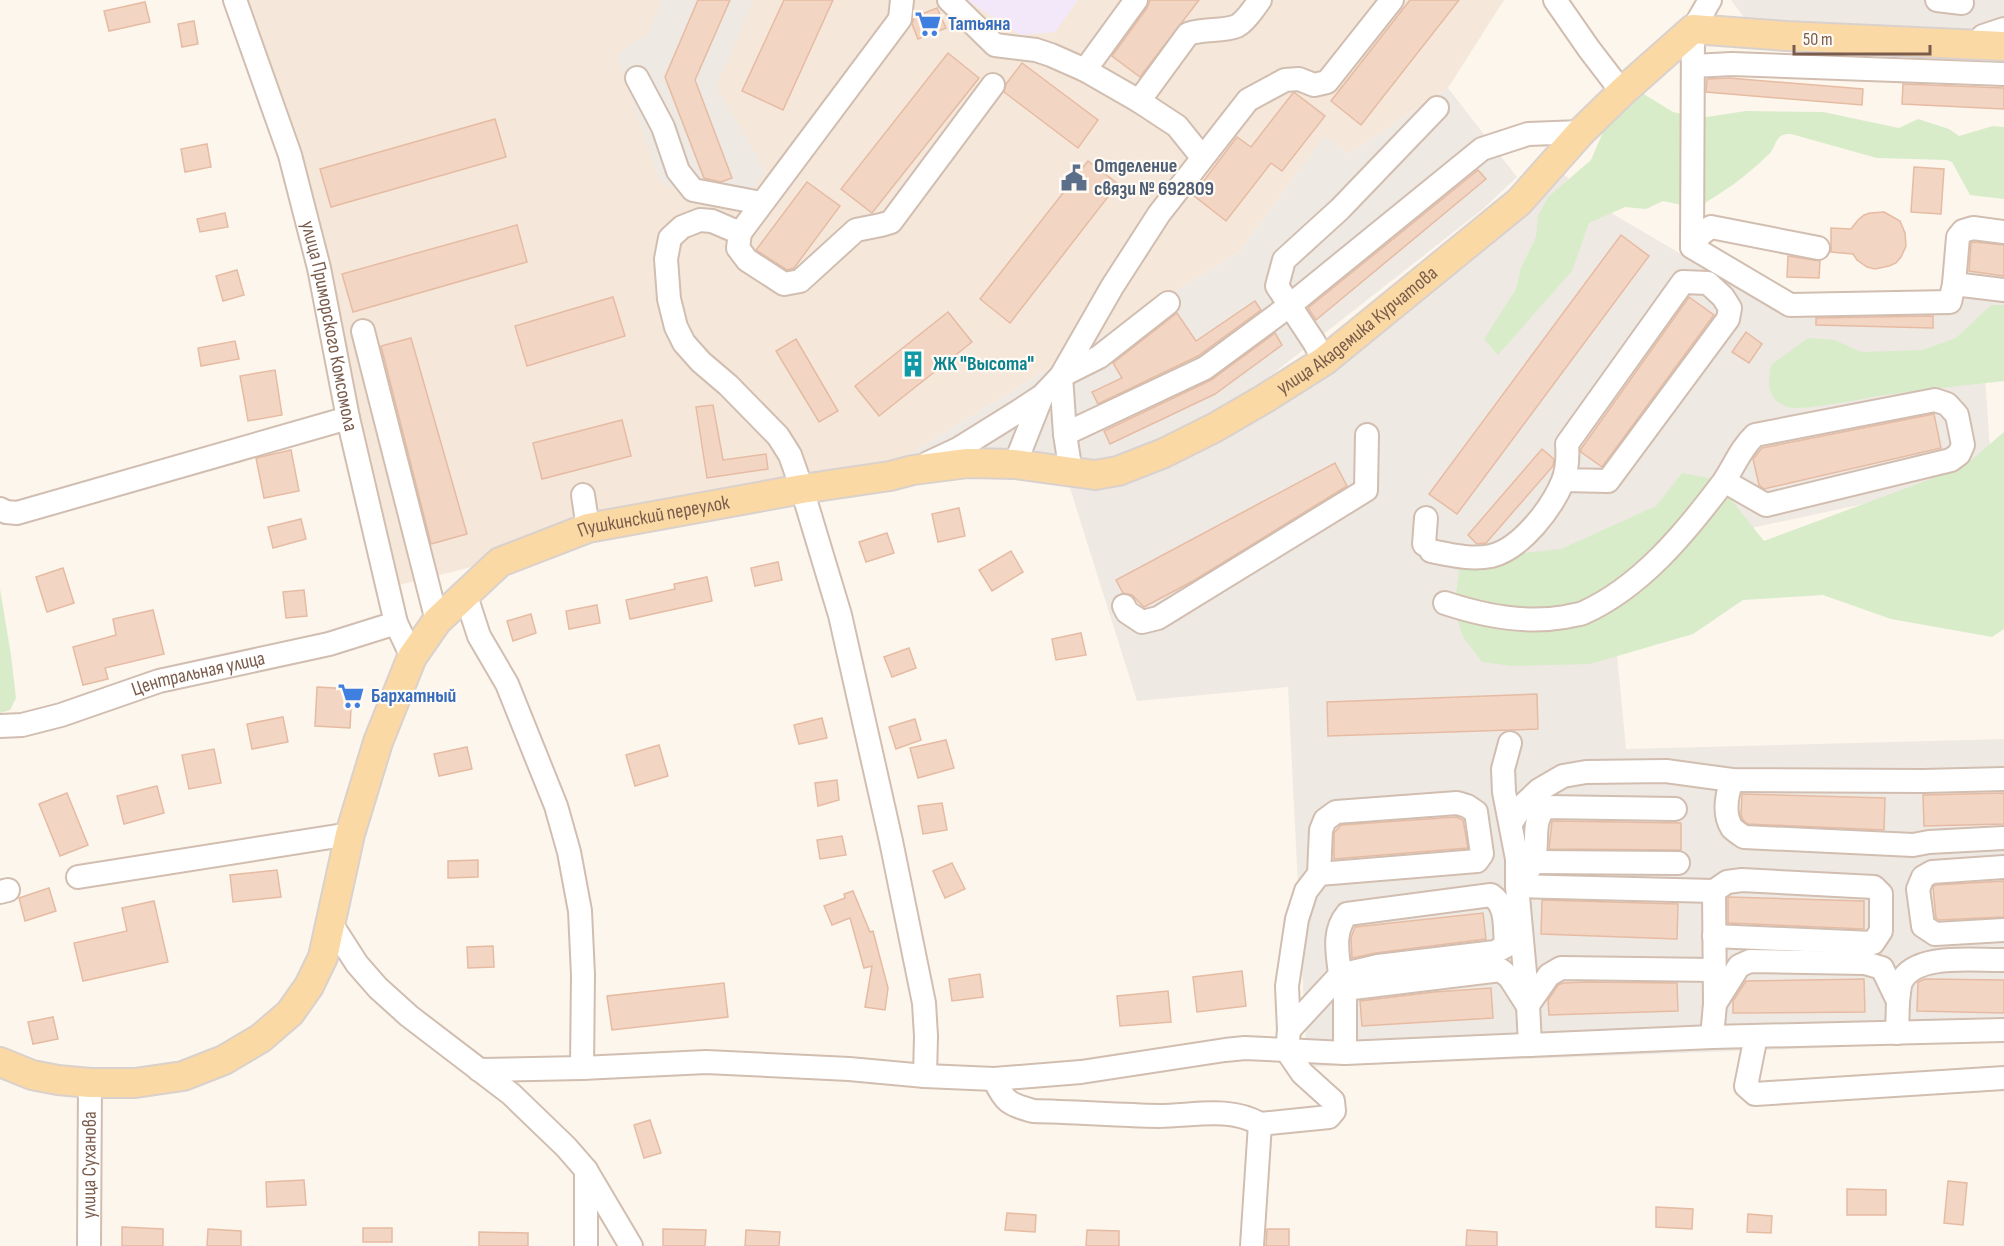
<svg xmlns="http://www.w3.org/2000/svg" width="2004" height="1246" font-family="'Sofia Sans Condensed',sans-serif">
	<rect width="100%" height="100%" fill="#fdf6ec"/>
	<path fill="#f5e8da" d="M240,0H1504L1448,88L1349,154L1324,137L1239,252L898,461L395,586Z"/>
	<g fill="#efe9e4">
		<path d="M663,0H754L716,87L766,171L747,194L692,197L660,182L617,55L630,44L646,36Z"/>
		<path d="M1731,0H2004V33L1746,20Z"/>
		<path d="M1448,88L1517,177L1483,209L1242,398L1141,450L1096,460L1007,453L898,461L1239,252L1324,136L1349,154Z"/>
		<path d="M1556,168L1606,210L1758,299L1944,295L1946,247L2004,231V321L1981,320L1992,477L1608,558L1626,749L2004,739V1041L1307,1067L1288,687L1137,701L1069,485L1126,481L1233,434L1319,374Z"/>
	</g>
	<path fill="#f3e8fa" d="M967,0H1078L1055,32L1020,35Z"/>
	<g fill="#d8ecc9">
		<path d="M1642,93L1673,112L1700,118L1746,111L1823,112L1899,128L1918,119L1949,129L1959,136L1993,126L2004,127V199L1970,195L1952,162L1947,160L1877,158L1791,134C1773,134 1778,145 1769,154C1747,176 1723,193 1696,208L1663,201L1646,209L1625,207L1589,223L1572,271L1498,355L1484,339L1516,289L1521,268L1536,237L1538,216L1548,197L1591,160L1609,118Z"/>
		<path d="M1991,305H2004V381C1967,385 1930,389 1893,394C1873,396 1804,412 1788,407C1766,400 1768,383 1771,365L1808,338L1835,340L1861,352L1922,350L1956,338Z"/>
		<path d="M2004,432V629L1992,637L1891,619L1823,595L1743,600L1693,634L1590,664L1512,666L1482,662L1463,637L1454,608L1460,565L1516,554L1561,549L1656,506L1682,473L1715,479L1764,541L1963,467Z"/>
		<path d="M0,589L11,655L16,698L10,710L0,713Z"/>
	</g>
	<g fill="#f3d5c3" stroke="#e6bba3" stroke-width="1.5">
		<path d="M698,0H730L695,80L732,178L721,182L704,178L665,77Z"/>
		<path d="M784,0H833L783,110L742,91Z"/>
		<path d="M1150,0H1199L1140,77L1112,56L1147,8Z"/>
		<path d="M1410,0H1459L1361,125L1331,101Z"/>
		<path d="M145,2L150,22L109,31L104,11Z"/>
		<path d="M937,8L946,28L918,39L912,24L914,17Z"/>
		<path d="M194,21L198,44L182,47L178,24Z"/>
		<path d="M948,53L979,78L872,213L841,189Z"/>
		<path d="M1022,63L1098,120L1078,148L1004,92L1006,84Z"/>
		<path d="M1729,78L1863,89L1862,105L1706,92L1707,79Z"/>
		<path d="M1903,84L2004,88V109L1902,104Z"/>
		<path d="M1293,93H1295L1325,116L1282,171L1271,163L1226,221L1193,195L1237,137L1251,147Z"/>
		<path d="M495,119L506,157L331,207L320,169Z"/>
		<path d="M207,144L211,167L185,172L181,149Z"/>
		<path d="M1088,161L1118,184L1010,323L980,299Z"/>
		<path d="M1914,167L1944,169L1941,214L1911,212Z"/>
		<path d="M1478,170L1486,179L1316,320L1308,308Z"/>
		<path d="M807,182L840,206L794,268L787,270L756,250Z"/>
		<path d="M1884,212L1900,221L1905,233L1906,246L1901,257L1896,263L1889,266L1875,269L1867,267L1857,260L1853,254L1831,252V228L1851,229L1858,220L1864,215L1870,213Z"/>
		<path d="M225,213L228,227L200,232L197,219Z"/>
		<path d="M517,225L527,262L353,312L342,274Z"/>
		<path d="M1621,235L1649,256L1457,514L1429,494Z"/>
		<path d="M1974,242L2004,245V276L1969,271L1971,243Z"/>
		<path d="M1788,256L1820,261L1819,278L1787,277Z"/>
		<path d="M237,270L244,295L223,301L216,276Z"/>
		<path d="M613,297L625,336L527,366L515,326Z"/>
		<path d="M1689,297L1714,315L1602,467L1581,452V449Z"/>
		<path d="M1255,301L1261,310L1198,356L1098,404L1092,392L1122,378L1113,363L1177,313L1196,341Z"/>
		<path d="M948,312L972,342L879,416L855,386Z"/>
		<path d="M1933,316V328L1816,325V318Z"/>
		<path d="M1746,332L1762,344L1749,363L1732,352Z"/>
		<path d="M1275,333L1282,345L1215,394L1110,444L1104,431L1211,380Z"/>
		<path d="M411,338L467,534L431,544L381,346Z"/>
		<path d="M796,339L838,411L819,422L776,351Z"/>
		<path d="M235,341L239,359L201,366L198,348Z"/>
		<path d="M275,370L282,415L248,421L240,376Z"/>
		<path d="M713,405L723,460L766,454L768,469L707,478L696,407Z"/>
		<path d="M1934,414L1941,448L1764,489L1759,485L1753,459L1762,448Z"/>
		<path d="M622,420L631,456L542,479L533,443Z"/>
		<path d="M1542,449L1554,459L1553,466L1486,543L1477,544L1468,535Z"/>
		<path d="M291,450L299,491L264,498L256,458Z"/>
		<path d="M1335,463L1347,486L1193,581L1144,607L1132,595L1123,593L1116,580Z"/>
		<path d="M959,508L965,536L938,542L932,514Z"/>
		<path d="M301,519L306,539L273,548L268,527Z"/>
		<path d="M887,533L894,553L866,562L859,542Z"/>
		<path d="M1011,551L1023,572L992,591L979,570Z"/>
		<path d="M778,562L782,580L755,586L751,568Z"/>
		<path d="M63,568L74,603L47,612L36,577Z"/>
		<path d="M707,577L712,601L630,619L626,600L675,589L674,584Z"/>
		<path d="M304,590L307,616L286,618L283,592Z"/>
		<path d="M597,605L600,623L569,629L566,611Z"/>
		<path d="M153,610L164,654L105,668L108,679L83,685L73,647L116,635L113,619Z"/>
		<path d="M531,614L536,633L513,641L507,621Z"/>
		<path d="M1081,633L1086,655L1056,660L1052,639Z"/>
		<path d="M909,648L916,668L892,677L884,657Z"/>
		<path d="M317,687L352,689L350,728L315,726Z"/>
		<path d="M1537,694L1538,729L1328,736L1327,702Z"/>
		<path d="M283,717L288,742L252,749L247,724Z"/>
		<path d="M822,718L827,738L799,744L794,725Z"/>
		<path d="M915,719L921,740L896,749L889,727Z"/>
		<path d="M946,740L954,768L918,778L910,748Z"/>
		<path d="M659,745L668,776L635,786L626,755Z"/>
		<path d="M467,747L472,769L439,776L434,754Z"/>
		<path d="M214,749L221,783L189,789L182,755Z"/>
		<path d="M837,780L839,800L818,806L815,783Z"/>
		<path d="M157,786L164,813L124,824L117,796Z"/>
		<path d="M67,793L88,845L60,856L39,804Z"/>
		<path d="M2004,793V824L1924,826L1923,795Z"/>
		<path d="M1742,794L1885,798L1884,830L1748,824L1743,820L1741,815Z"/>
		<path d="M942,803L947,830L923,834L918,806Z"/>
		<path d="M1456,817L1463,820L1468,848L1334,859V833L1341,825Z"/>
		<path d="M1552,821L1681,823V850L1549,849Z"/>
		<path d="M842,836L846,855L820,859L817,840Z"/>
		<path d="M478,860V877L448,878V861Z"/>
		<path d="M952,863L965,889L945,898L933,871Z"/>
		<path d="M277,870L281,897L233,902L230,875Z"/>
		<path d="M2004,881V917L1939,920L1936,918L1933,887L1936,885Z"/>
		<path d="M49,888L56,911L25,921L19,898Z"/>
		<path d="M853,891L870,932L873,931L888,988L885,1010L865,1007L872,966L864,968L850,918L832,925L824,906L845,898L844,894Z"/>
		<path d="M1728,897L1864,901V929L1728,923Z"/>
		<path d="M1542,900L1678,904L1677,939L1541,934Z"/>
		<path d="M154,901L168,962L83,981L74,943L127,931L122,908Z"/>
		<path d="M1483,913L1486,939L1376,953L1352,958L1351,938L1355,927Z"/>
		<path d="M493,946L494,967L468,968L467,947Z"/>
		<path d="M1242,971L1246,1006L1197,1012L1193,977Z"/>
		<path d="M980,974L983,997L952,1001L949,979Z"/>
		<path d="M1864,979L1865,1012L1733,1013V1001L1746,981Z"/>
		<path d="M1925,979L2004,980V1013L1917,1011L1918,982Z"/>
		<path d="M1586,982L1677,983L1678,1011L1549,1015L1548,1000L1558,985L1563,983Z"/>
		<path d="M724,983L728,1017L612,1030L607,996Z"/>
		<path d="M1491,988L1493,1018L1362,1026L1360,1001L1434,992Z"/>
		<path d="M1168,991L1171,1022L1120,1026L1117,996Z"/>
		<path d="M53,1017L58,1039L33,1044L28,1022Z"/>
		<path d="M650,1120L661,1153L644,1158L634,1125Z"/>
		<path d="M304,1180L306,1205L267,1207L266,1182Z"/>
		<path d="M1948,1181L1967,1183L1963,1225L1944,1223Z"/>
		<path d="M1847,1189L1886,1190V1215H1847Z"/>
		<path d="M1656,1207L1693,1209L1692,1229L1656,1227Z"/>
		<path d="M1007,1213L1036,1215L1035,1232L1005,1230Z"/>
		<path d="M1748,1214L1772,1216L1771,1233L1747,1232Z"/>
		<path d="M122,1227L163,1229V1246H122Z"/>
		<rect x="363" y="1228" width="29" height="14"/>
		<path d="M208,1229L241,1231V1246H207Z"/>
		<path d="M663,1229L706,1230L705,1246H663Z"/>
		<path d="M1267,1229H1289V1246H1266Z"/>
		<path d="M746,1230L780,1232L779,1246H745Z"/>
		<path d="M1087,1230L1119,1231V1246H1086Z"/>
		<path d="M1467,1230L1497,1232V1246H1466Z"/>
		<path d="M479,1232L528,1233V1246H479Z"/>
	</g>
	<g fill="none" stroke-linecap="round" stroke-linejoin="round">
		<g stroke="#d1beb0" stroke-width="26">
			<g id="minor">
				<path id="s1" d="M235,0L290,155L319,268L348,418L396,623L412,657"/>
				<path d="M902,0L900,19L740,233L738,248L747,260L784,284L800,281L856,230L881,225L891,222L993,85"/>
				<path d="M949,0L995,45L1036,50L1051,55L1085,70L1139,101L1177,126L1202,157"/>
				<path d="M1555,0L1589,49L1622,92"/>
				<path d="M1710,0L1693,29L1692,247L1790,305L1950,302L1954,284L1958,237L1963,231L1973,228L2004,232"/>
				<path d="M1937,0L1962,3"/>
				<path d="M1975,45L1983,36L2004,29"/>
				<path d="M1693,66L1732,64L2004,74"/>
				<path d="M1085,70L1136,0"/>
				<path d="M637,78L663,127L678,171L693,190L761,203"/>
				<path d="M1139,101L1188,34C1204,28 1222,32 1237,26C1246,21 1254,8 1260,0"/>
				<path d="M740,233L712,221L700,220L682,227L670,238L666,259L669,299L676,327L684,343L701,362L728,385L778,436L790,455L802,489L840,615L891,841L924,1003L926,1036L925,1076"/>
				<path d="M1692,247L1701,234L1711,227L1818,248"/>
				<path d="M1954,284L2004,290"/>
				<path d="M363,331L437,621"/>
				<path d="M1324,361L1314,342L1277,286L1284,260L1340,209L1437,108"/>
				<path d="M1065,434L1205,368L1289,306L1482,149L1528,134L1581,132"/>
				<path d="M928,463L958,449L1019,411L1042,396L1061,376L1112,287L1159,214L1248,100L1285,80L1299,79L1314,85L1327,82L1392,0"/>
				<path d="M1015,464L1042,396"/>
				<path d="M1071,473L1065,434L1061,376L1099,357L1168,303"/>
				<path d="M583,495L588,528"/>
				<path d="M0,509L6,512L17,513L348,418"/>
				<path d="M1424,544L1426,518"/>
				<path d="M1431,551C1451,555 1471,560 1491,556C1521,549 1552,508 1563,481C1567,470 1568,456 1567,444L1683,282L1708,283L1723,297L1730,308L1728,319L1608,481L1564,480"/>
				<path d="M466,596L479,636L507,684L556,806L569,852L580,911L583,975L582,1068"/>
				<path d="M1445,603C1484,616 1525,624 1565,617C1571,615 1578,615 1583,613C1641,587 1685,533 1722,484C1734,467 1740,449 1755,435L1935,400L1947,404L1957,415L1963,445L1959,454L1951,460L1766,505L1724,481"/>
				<path d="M1124,606L1127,612L1142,622L1158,618L1366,490L1367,435"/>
				<path id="s2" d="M0,726L22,725L61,715L159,681L329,644L396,623"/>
				<path d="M1510,743L1503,769L1504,792L1517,859V886L1528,1005"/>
				<path d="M1732,780C1727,794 1723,814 1732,828C1735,831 1741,835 1744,837L1913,845L1929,842L2004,838"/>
				<path d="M1511,823L1522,806L1539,790L1563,776L1586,772L1666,771L1732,780L1923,781L2004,779"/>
				<path d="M1533,862L1678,863"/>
				<path d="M2004,867L1932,872L1923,877L1918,889L1923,926L1935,934L2004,930"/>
				<path d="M78,877L350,834"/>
				<path d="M1517,886L1714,891L1715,1004L1712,1037"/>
				<path d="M1517,886C1522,879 1530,870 1533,862C1540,844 1530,821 1546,807L1675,809"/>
				<path d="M0,892L8,890"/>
				<path d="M332,925L357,964L378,988L409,1016L511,1094L566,1147L586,1170L631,1246"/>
				<path d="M1714,936L1873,943L1881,931V894L1874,887L1742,880L1727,882L1714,891"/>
				<path d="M1898,1001C1899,995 1899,988 1901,982C1915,952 1976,961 2004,960"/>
				<path d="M1715,1004L1739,966L1750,961L1865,963L1882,968L1898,1001L1897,1033"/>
				<path d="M1289,1030L1340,975C1338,954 1332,932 1347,914L1491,895C1508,906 1504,927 1506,946L1495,952L1378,966L1340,975"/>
				<path d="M1756,1036L1746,1086L1755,1094L2004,1078"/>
				<path d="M1530,1045L1528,1005L1549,975L1561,968L1714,970"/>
				<path d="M1345,1053V997L1347,991L1353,988L1501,970L1510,978L1526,1003"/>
				<path d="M479,1070L582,1068L706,1062L849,1069L925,1076L994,1079L1081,1072L1225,1050L1245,1048L1345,1053L1712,1037L2004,1030"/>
				<path d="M994,1079C1005,1103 1009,1104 1033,1111C1075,1112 1117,1115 1159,1116C1192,1116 1230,1106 1260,1124"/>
				<path d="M586,1170V1246"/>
				<path id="s3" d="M89,1246L90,1083"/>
				<path d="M1252,1246L1260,1124L1329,1117L1334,1111L1333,1101L1302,1073L1287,1051L1289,1030L1287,986L1297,919L1306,891L1319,874L1321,830L1325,820L1336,812L1457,803L1467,806L1476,812L1482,854L1477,861L1319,874"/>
			</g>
		</g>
		<g stroke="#dad1cd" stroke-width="32">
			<g id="major">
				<path id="s4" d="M0,1062L32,1075L58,1080L90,1083H135L183,1076L224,1060L261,1038L290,1013L309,986L323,957L350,834L378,742L412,657L437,621L500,562L588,528L802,489L890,476L913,470L968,463L1015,464L1095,475L1118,471L1164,453L1214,428L1264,399L1324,361L1519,202L1581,132L1622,92L1693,29L1786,36L2004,46"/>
			</g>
		</g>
		<use href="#minor" stroke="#fff" stroke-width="22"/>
		<use href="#major" stroke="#fbd9a5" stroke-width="28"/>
	</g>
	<defs>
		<g id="supermarket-bare" transform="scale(2.07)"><path d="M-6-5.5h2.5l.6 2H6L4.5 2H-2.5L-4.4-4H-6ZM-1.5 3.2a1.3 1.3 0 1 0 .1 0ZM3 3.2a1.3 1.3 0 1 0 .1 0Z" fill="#3f7fe0" stroke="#fffaf3" stroke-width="2.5" paint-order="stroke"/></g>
		<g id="civic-bare" transform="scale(2.07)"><path d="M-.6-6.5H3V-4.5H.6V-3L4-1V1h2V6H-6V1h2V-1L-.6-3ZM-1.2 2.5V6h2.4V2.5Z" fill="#5c6f8a" stroke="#fffaf3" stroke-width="2.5" paint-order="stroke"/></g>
		<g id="building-bare" transform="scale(2.07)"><path d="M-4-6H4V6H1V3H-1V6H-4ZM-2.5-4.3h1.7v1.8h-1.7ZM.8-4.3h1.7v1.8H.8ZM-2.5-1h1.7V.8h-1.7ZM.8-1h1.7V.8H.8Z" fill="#0f9aa8" stroke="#fffaf3" stroke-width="2.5" paint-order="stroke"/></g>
	</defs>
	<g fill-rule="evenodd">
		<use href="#supermarket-bare" x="928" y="24"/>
		<use href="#civic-bare" x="1074" y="178"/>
		<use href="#building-bare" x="913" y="364"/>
		<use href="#supermarket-bare" x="351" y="696"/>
	</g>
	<g text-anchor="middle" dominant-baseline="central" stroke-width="4.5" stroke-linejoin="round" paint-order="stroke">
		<g font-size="20" font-weight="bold" fill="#366cbe" stroke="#fffaf3" text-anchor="start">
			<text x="948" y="24">Татьяна</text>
			<text x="371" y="696">Бархатный</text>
		</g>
		<g font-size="20" font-weight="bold" fill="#4e5e75" stroke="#fffaf3" text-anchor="start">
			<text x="1094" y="166">Отделение<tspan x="1094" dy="23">связи № 692809</tspan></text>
		</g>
		<g font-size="20" fill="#7a5c4d" stroke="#fffaf3">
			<text stroke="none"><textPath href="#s1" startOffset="340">улица Приморского Комсомола</textPath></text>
			<text stroke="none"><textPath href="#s4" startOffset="1731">улица Академика Курчатова</textPath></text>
			<text stroke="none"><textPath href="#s4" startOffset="982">Пушкинский переулок</textPath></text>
			<text stroke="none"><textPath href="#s2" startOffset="206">Центральная улица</textPath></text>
			<text stroke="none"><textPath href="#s3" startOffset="81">улица Суханова</textPath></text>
		</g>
		<g font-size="20" font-weight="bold" fill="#0d838f" stroke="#fffaf3" text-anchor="start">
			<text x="933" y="364">ЖК "Высота"</text>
		</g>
	</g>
	<path d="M1794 45v9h136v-9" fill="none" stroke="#7a5c4d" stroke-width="3"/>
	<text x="1803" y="45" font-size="18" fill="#7a5c4d" stroke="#fffaf3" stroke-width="4.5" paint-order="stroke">50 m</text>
</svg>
